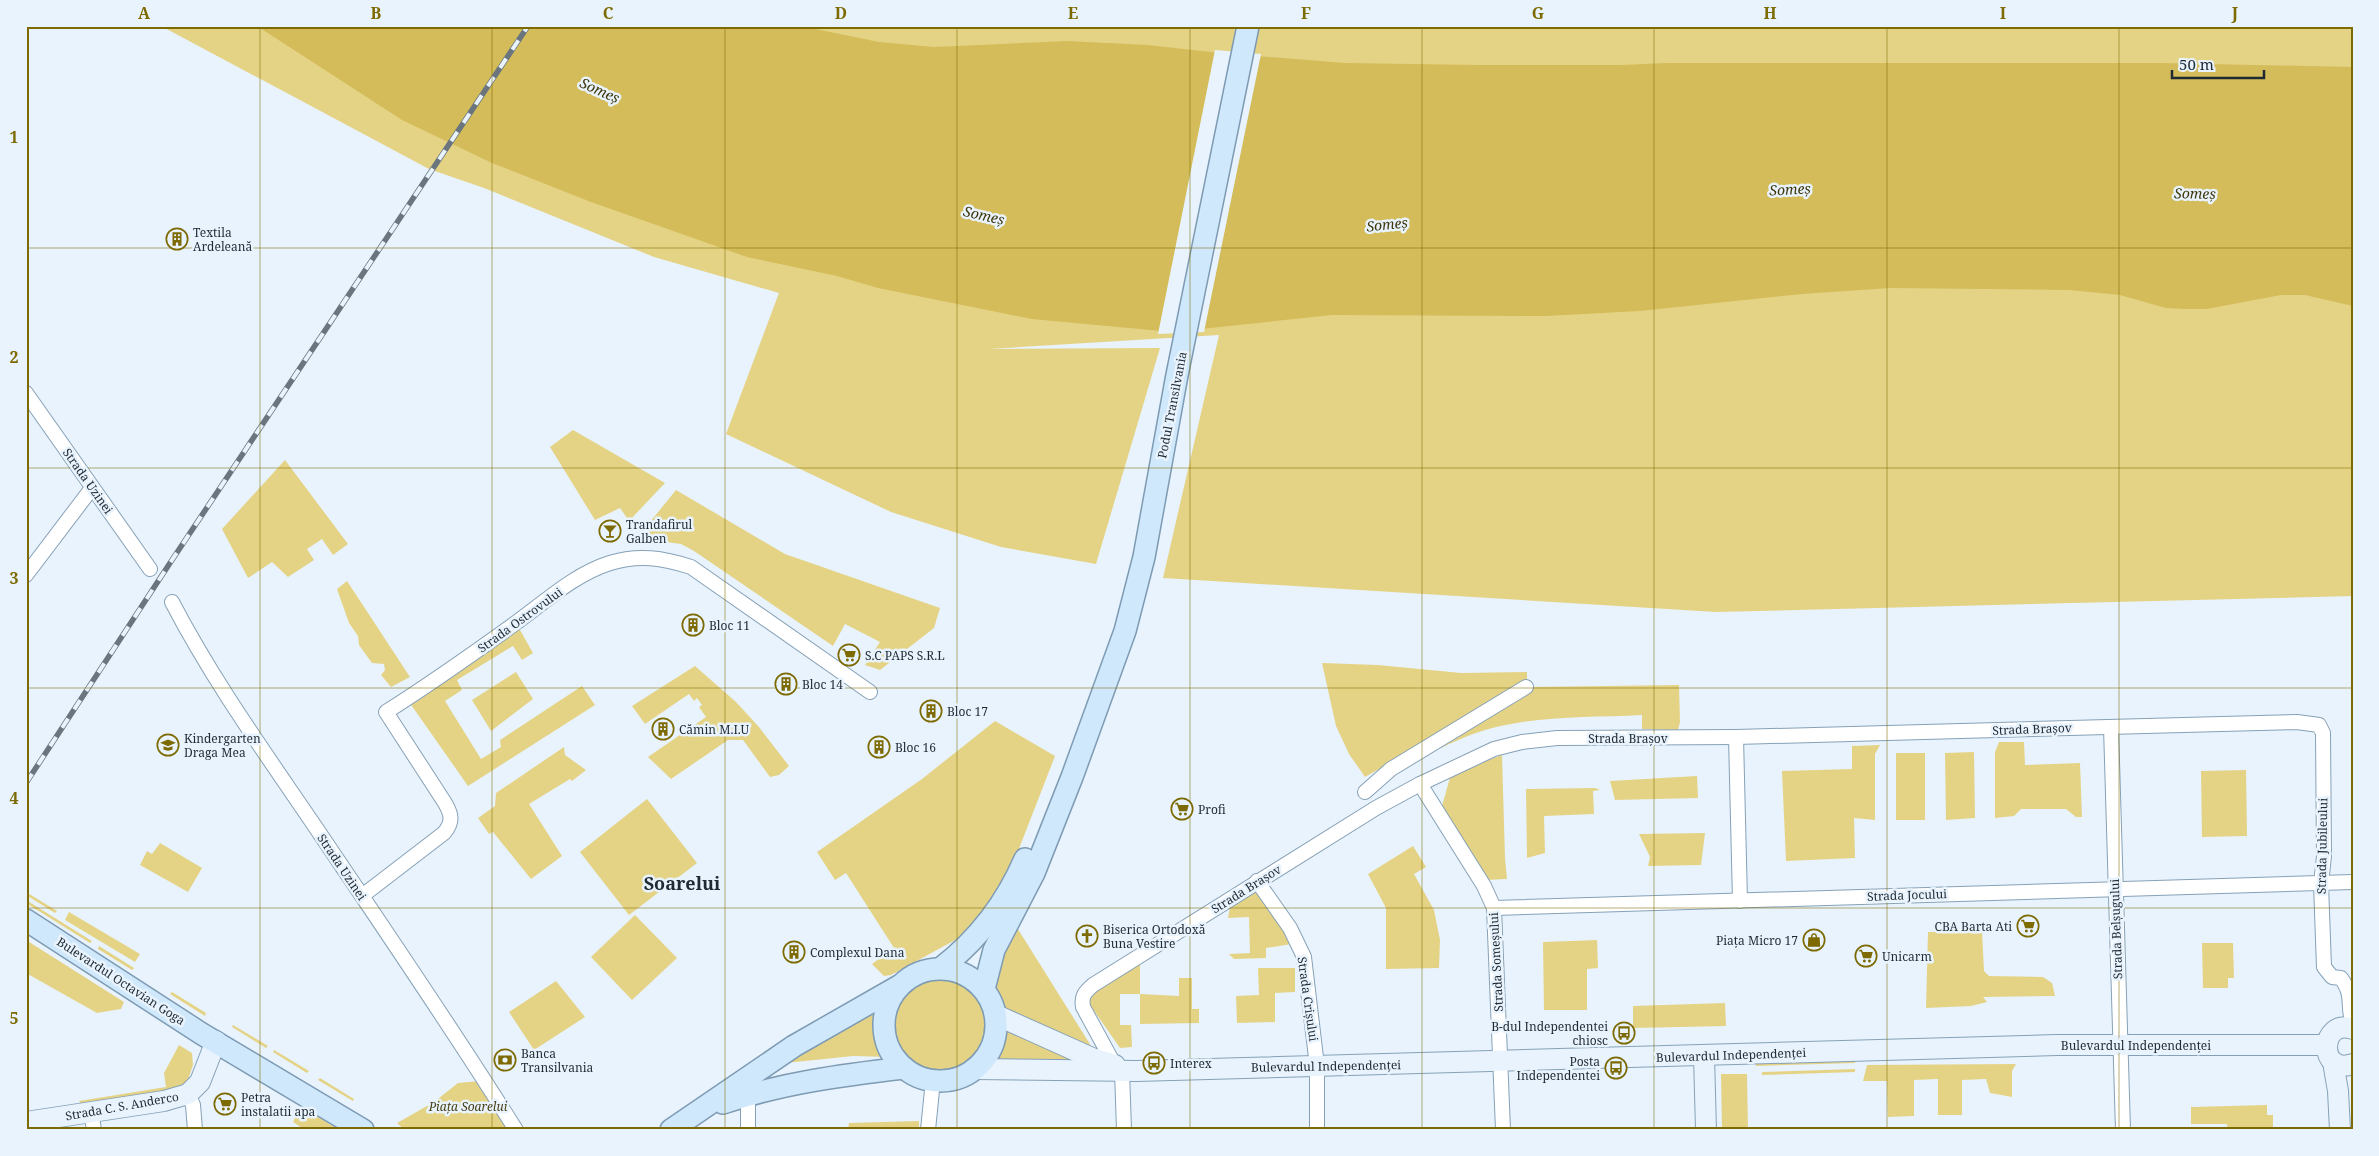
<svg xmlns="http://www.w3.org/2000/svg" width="2379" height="1156" font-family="'Noto Serif',serif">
	<rect width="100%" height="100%" fill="#e8f3fd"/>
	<g fill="#e5d385">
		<path d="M161,26H2353V596L1716,612L1163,578L1219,335L989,349L1160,348L1096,564L1001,547L891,512L726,434L779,293L654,257L484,188L429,169Z"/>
		<path d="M573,430L665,483L629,521L620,508L595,520L550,447Z"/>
		<path d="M285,460L348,544L333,555L322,539L307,549L314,560L288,577L272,562L248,578L222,529Z"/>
		<path d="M676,490L785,554L940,608L934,628L880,670L865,665L880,642L845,624L833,646L694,551L681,544L657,541L645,534L646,527Z"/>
		<path d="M347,581L410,677L391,687L381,675L385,670L384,664L372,663L359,645L358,636L349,623L337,589Z"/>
		<path d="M516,623L533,653L522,660L513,646L457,680L462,690L445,701L481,759L501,747L500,740L582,686L595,705L468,786L407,699Z"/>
		<path d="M1322,663L1378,665L1461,673L1527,672V687L1679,685L1680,722L1678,730L1642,729V715C1586,718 1526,715 1473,734C1462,738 1451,743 1441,748L1473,721L1429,741L1365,777L1349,754L1336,726Z"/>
		<path d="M695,666L736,702L759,727L789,766L779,775L770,777L743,740H728L671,779L648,757L706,717L699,707L702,705L697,698L694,701L689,694L645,724L632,706Z"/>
		<path d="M516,672L533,699L491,731L472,700Z"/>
		<path d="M995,721L1055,756L1010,872L970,932L891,975L884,976L872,964L894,948L846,873L835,880L817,852L922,779Z"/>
		<path d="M1999,742H2024L2025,765L2080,763L2082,817H2076L2066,809H2021L2014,816L1995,818V752Z"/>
		<path d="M1880,745L1875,754V820L1854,818L1855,858L1786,861L1782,771L1852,769V746Z"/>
		<path d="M564,747L565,755L586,770L572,781L570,779L529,804L562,856L531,879L493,832L489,834L478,818L495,806L496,793Z"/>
		<path d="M1974,752L1975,818L1946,820L1945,753Z"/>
		<rect x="1896" y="753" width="29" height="67"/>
		<path d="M1502,755L1505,858L1507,879L1485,880L1442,806L1451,774Z"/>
		<path d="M2246,770L2247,836L2202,837L2201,771Z"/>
		<path d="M1697,776L1698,798L1615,800L1610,781Z"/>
		<path d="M1595,788L1600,790L1593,791L1594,814L1544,816L1545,853L1527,858L1526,789Z"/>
		<path d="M647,799L697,863L629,915L580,852Z"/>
		<path d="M1705,833L1701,865L1648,866L1650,857L1639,834Z"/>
		<path d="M160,843L202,868L188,892L140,865L147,851L152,854Z"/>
		<path d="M1413,846L1426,867L1414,874L1434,910L1440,940L1439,968L1386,969V908L1368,874Z"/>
		<path d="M1257,881L1298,943L1266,948V958L1234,959L1229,954L1250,953L1249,917L1228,918L1232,897Z"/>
		<path d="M26,892L57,911L55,913L26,895Z"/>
		<path d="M26,900L92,941L90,943L26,903Z"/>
		<path d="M69,912L140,954L135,962L65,920Z"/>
		<path d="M635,915L677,958L632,1000L591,957Z"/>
		<path d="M1016,926L1098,1057L997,1010C983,969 996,961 1016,926Z"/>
		<path d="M1982,931L1984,971L1989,976L2043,977L2052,983L2055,996L1983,997L1987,1002L1971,1006L1926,1008L1928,932Z"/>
		<path d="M26,940L124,1002L121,1009L97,1013L26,973Z"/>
		<path d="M1597,940L1598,968L1587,969V1010H1544L1543,942Z"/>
		<path d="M2202,943H2233L2234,978H2228V988H2203Z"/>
		<path d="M99,946L134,968L132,970L98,949Z"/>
		<path d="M1140,960V994L1179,996V978H1192V1009H1199V1023L1140,1024V994H1120V1025H1131L1132,1047L1120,1048L1090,1005V992Z"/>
		<path d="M1258,968H1295V992L1275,993V1022L1237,1023L1236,996L1259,995Z"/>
		<circle cx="940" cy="1025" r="56"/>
		<path d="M556,981L585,1017L534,1050L509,1012Z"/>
		<path d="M172,992L206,1013L205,1016L170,994Z"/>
		<path d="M1725,1003L1726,1026L1633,1028V1006Z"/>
		<path d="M883,1007L882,1036L890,1057L853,1056L776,1064Z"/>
		<path d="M998,1019L1116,1067L989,1060L999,1042Z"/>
		<path d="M233,1025L268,1046L266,1048L232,1027Z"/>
		<path d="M179,1045L192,1053L193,1065L186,1086L173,1093L83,1107L79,1101L166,1087L164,1073Z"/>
		<path d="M274,1050L309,1071L307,1073L273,1052Z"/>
		<path d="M1855,1060V1063L1756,1066V1063Z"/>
		<path d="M2016,1064L2012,1071V1097L1990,1093L1986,1079L1962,1080V1115H1938V1079L1914,1080V1116L1888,1117L1887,1081H1863L1867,1065Z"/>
		<path d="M1855,1069V1072L1762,1075V1072Z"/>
		<path d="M1721,1074H1747L1748,1130H1722Z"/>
		<path d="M320,1078L354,1099L353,1101L318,1080Z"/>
		<path d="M480,1081L515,1130H405L397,1123L434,1102L458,1083Z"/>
		<path d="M2267,1105V1115H2273V1130H2227V1124H2191V1107Z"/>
		<path d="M301,1106L339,1130H305L293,1122Z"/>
		<path d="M919,1121V1130H848L849,1123Z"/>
	</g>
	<path fill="#d3bc59" d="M257,26H801L879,42L934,47L1067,41L1148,45L1220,53L1345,63L1479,65H1622L1667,63H2162L2353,67V306L2305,295H2281L2207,309H2185L2166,308L2120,295L2069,290L1890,288L1802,294L1640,311L1546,316L1332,315L1172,332L1032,319L878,288L837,276L747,257L591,202L492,163L402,120Z"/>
	<path fill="#e8f3fd" d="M1215,50L1261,54L1204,332L1158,334Z"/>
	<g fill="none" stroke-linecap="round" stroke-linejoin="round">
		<g stroke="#86a1b7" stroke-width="16">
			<g id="street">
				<path d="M26,393L150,569"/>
				<path d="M26,575L92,488"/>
				<path d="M172,602C212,679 263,750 312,822C381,924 450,1025 516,1130"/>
				<path d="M2111,727L2123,1130"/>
				<path d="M1736,737L1740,901"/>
				<path d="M1420,784L1484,886L1494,908L1503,1130"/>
				<path d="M1365,792L1391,769L1526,687"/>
				<path d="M1257,881L1290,928L1304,957L1317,1066V1130"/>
				<path d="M362,896L444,833C453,822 452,815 445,803L386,712C430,684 474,653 517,622C546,601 575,574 610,563C639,554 663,558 691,567L870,692"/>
				<path d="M1494,908L2353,882"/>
				<path d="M1114,1064L1083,1007C1081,996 1085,992 1093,985L1376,808L1420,784L1494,749L1522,742L1557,738L1736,737L2297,722L2319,725L2323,733L2324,856L2321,884L2324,967L2332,977L2341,978C2355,998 2346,1004 2353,1024"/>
				<path d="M1122,1071L1124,1130"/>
				<path d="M188,1094L193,1105L195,1130"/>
				<path d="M748,1094V1130"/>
				<path d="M91,1111L94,1130"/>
				<path d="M928,1130L933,1080"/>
			</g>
		</g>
		<g stroke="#86a1b7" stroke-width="22">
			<g id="secondary">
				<path d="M996,1015L1092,1058L1115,1065"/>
				<path d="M2353,1029C2320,1017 2317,1076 2353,1064"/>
				<path d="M1704,1056L1706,1130"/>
				<path d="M2333,1062L2338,1091L2340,1130"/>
				<path d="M974,1069L1136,1071L2057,1045H2326"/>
				<path d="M26,1122L164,1101L188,1094L200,1082L216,1041"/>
			</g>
		</g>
		<g stroke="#7e9bb4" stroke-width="24">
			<g id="primary">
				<path d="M26,920L202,1034L363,1130"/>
				<path d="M941,968C979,939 1006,903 1025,859"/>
				<circle cx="940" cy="1025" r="56"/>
				<path d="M984,989L994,950L1034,873L1072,777L1125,631L1144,557L1177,375L1248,26"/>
				<path d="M723,1103C782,1083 843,1075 904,1068"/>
				<path d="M671,1130L794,1046L899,986"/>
			</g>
		</g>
		<use href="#street" stroke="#fff" stroke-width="14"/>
		<use href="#secondary" stroke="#e8f3fd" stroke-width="20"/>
		<use href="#primary" stroke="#d0e8fb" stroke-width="21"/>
		<g stroke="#6a757e" stroke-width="5.5">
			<path id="rail" d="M26,783L170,563L528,26"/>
		</g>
		<use href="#rail" stroke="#e8f3fd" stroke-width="4" stroke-dasharray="11" stroke-linecap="butt"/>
	</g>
	<path fill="none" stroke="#7d6a02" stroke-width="1" stroke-opacity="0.55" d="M260,26V1130M492,26V1130M725,26V1130M957,26V1130M1190,26V1130M1422,26V1130M1654,26V1130M1887,26V1130M2119,26V1130M26,248H2353M26,468H2353M26,688H2353M26,908H2353"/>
	<defs>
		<g id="building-ring" transform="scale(1.125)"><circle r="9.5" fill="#e8f3fd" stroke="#7d6a02" stroke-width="1.5"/><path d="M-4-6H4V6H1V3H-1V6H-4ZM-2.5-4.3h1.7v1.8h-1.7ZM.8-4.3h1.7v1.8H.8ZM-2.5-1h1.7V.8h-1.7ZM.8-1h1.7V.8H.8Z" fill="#7d6a02"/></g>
		<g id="bar-ring" transform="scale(1.125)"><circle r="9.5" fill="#e8f3fd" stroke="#7d6a02" stroke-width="1.5"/><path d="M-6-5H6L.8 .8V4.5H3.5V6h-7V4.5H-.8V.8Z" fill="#7d6a02"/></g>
		<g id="supermarket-ring" transform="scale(1.125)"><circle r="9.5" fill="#e8f3fd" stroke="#7d6a02" stroke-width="1.5"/><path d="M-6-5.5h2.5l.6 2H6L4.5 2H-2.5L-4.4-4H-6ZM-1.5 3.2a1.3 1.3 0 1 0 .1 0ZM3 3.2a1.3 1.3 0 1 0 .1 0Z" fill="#7d6a02"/></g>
		<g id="school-ring" transform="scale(1.125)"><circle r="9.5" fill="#e8f3fd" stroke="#7d6a02" stroke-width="1.5"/><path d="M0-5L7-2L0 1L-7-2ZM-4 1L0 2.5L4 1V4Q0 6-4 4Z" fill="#7d6a02"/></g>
		<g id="church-ring" transform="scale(1.125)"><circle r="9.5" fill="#e8f3fd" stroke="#7d6a02" stroke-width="1.5"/><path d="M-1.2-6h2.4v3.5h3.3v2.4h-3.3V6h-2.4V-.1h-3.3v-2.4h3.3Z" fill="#7d6a02"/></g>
		<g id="shop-ring" transform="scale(1.125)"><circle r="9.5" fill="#e8f3fd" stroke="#7d6a02" stroke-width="1.5"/><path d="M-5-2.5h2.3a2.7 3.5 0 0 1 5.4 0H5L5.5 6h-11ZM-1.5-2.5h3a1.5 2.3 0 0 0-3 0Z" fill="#7d6a02"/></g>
		<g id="bus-ring" transform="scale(1.125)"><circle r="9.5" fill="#e8f3fd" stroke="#7d6a02" stroke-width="1.5"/><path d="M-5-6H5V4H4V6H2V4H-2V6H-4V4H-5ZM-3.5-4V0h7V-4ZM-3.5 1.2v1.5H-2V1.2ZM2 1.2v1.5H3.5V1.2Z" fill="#7d6a02"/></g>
		<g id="bank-ring" transform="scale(1.125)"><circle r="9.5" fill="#e8f3fd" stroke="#7d6a02" stroke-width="1.5"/><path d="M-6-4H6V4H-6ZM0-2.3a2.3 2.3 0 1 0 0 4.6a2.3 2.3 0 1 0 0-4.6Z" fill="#7d6a02"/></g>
	</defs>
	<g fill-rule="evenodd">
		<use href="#building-ring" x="177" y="239"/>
		<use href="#bar-ring" x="610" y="531"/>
		<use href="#building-ring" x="693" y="625"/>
		<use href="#supermarket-ring" x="849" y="655"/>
		<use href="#building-ring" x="786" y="684"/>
		<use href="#building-ring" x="931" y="711"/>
		<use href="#building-ring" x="663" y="729"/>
		<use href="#school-ring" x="168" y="745"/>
		<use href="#building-ring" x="879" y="747"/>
		<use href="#supermarket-ring" x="1182" y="809"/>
		<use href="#supermarket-ring" x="2028" y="926"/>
		<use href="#church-ring" x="1087" y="936"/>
		<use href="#shop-ring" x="1814" y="940"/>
		<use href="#building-ring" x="794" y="952"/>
		<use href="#supermarket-ring" x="1866" y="956"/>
		<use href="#bus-ring" x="1624" y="1033"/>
		<use href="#bank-ring" x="505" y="1060"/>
		<use href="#bus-ring" x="1154" y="1063"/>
		<use href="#bus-ring" x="1616" y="1068"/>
		<use href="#supermarket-ring" x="225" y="1104"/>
	</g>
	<g text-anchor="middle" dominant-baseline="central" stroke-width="5" stroke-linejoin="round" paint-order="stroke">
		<g font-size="12" fill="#1f2a33" stroke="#e8f3fd" text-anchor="start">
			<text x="193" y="232">Textila<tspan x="193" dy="14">Ardeleană</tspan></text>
			<text x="626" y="524">Trandafirul<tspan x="626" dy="14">Galben</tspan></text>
			<text x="709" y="625">Bloc 11</text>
			<text x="865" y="655">S.C PAPS S.R.L</text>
			<text x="802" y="684">Bloc 14</text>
			<text x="947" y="711">Bloc 17</text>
			<text x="679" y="729">Cămin M.I.U</text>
			<text x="184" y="738">Kindergarten<tspan x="184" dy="14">Draga Mea</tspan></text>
			<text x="895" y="747">Bloc 16</text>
			<text x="1198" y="809">Profi</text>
			<text x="2012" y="926" text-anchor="end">CBA Barta Ati</text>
			<text x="1103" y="929">Biserica Ortodoxă<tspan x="1103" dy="14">Buna Vestire</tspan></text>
			<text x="1798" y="940" text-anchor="end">Piața Micro 17</text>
			<text x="810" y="952">Complexul Dana</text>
			<text x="1882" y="956">Unicarm</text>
			<text x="1608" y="1026" text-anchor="end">B-dul Independentei<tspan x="1608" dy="14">chiosc</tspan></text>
			<text x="521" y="1053">Banca<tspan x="521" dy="14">Transilvania</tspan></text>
			<text x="1600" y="1061" text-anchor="end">Posta<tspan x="1600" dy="14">Independentei</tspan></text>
			<text x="1170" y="1063">Interex</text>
			<text x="241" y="1097">Petra<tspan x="241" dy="14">instalatii apa</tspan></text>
		</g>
		<g font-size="12" fill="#1f2a33" stroke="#e8f3fd">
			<text transform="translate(1172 405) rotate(-79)">Podul Transilvania</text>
			<text transform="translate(88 481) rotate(55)">Strada Uzinei</text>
			<text transform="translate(520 620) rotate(-36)">Strada Ostrovului</text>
			<text transform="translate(2032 729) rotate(-2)">Strada Brașov</text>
			<text x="1628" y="738">Strada Brașov</text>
			<text transform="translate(2322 846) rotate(-89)">Strada Jubileului</text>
			<text transform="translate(342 867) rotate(56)">Strada Uzinei</text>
			<text transform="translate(1246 889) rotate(-32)">Strada Brașov</text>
			<text transform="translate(1907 895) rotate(-2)">Strada Jocului</text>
			<text transform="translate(2116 929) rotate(-92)">Strada Belșugului</text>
			<text transform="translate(1496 962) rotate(-93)">Strada Someșului</text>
			<text transform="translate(121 981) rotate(33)">Bulevardul Octavian Goga</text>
			<text transform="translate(1308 999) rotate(82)">Strada Crișului</text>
			<text x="2136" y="1045">Bulevardul Independenței</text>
			<text transform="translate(1731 1055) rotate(-2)">Bulevardul Independenței</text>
			<text transform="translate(1326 1066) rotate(-1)">Bulevardul Independenței</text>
			<text transform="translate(122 1106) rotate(-10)">Strada C. S. Anderco</text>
		</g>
		<g font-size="12" font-style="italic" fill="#493f15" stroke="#e8f3fd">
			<text x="468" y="1106">Piața Soarelui</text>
		</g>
		<g font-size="14" font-style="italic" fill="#3e3509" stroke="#e8f3fd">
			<text transform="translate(600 90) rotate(24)">Someș</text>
			<text transform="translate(1790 189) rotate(-3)">Someș</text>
			<text transform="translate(2195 193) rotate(1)">Someș</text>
			<text transform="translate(984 215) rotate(13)">Someș</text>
			<text transform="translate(1387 224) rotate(-6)">Someș</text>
		</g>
		<g font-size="18" font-weight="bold" fill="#1f2a33" stroke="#e8f3fd">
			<text x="682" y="883">Soarelui</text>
		</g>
	</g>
	<rect width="2379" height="1156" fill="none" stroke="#e8f3fd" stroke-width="55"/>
	<path d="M2172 70v8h92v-8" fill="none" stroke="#1f2a33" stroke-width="2.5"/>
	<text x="2179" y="70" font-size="15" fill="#1f2a33" stroke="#e8f3fd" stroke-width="4" paint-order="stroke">50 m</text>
	<rect x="28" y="28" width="2324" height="1100" fill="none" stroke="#7d6a02" stroke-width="2"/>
	<g font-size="16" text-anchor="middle" font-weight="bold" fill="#7d6a02">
		<text x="144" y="19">A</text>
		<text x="376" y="19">B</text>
		<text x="608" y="19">C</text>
		<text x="841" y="19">D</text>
		<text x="1073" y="19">E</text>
		<text x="1306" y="19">F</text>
		<text x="1538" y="19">G</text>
		<text x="1770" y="19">H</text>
		<text x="2003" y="19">I</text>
		<text x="2235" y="19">J</text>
		<text x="14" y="143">1</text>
		<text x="14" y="363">2</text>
		<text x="14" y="584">3</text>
		<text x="14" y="804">4</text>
		<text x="14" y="1024">5</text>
	</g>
</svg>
